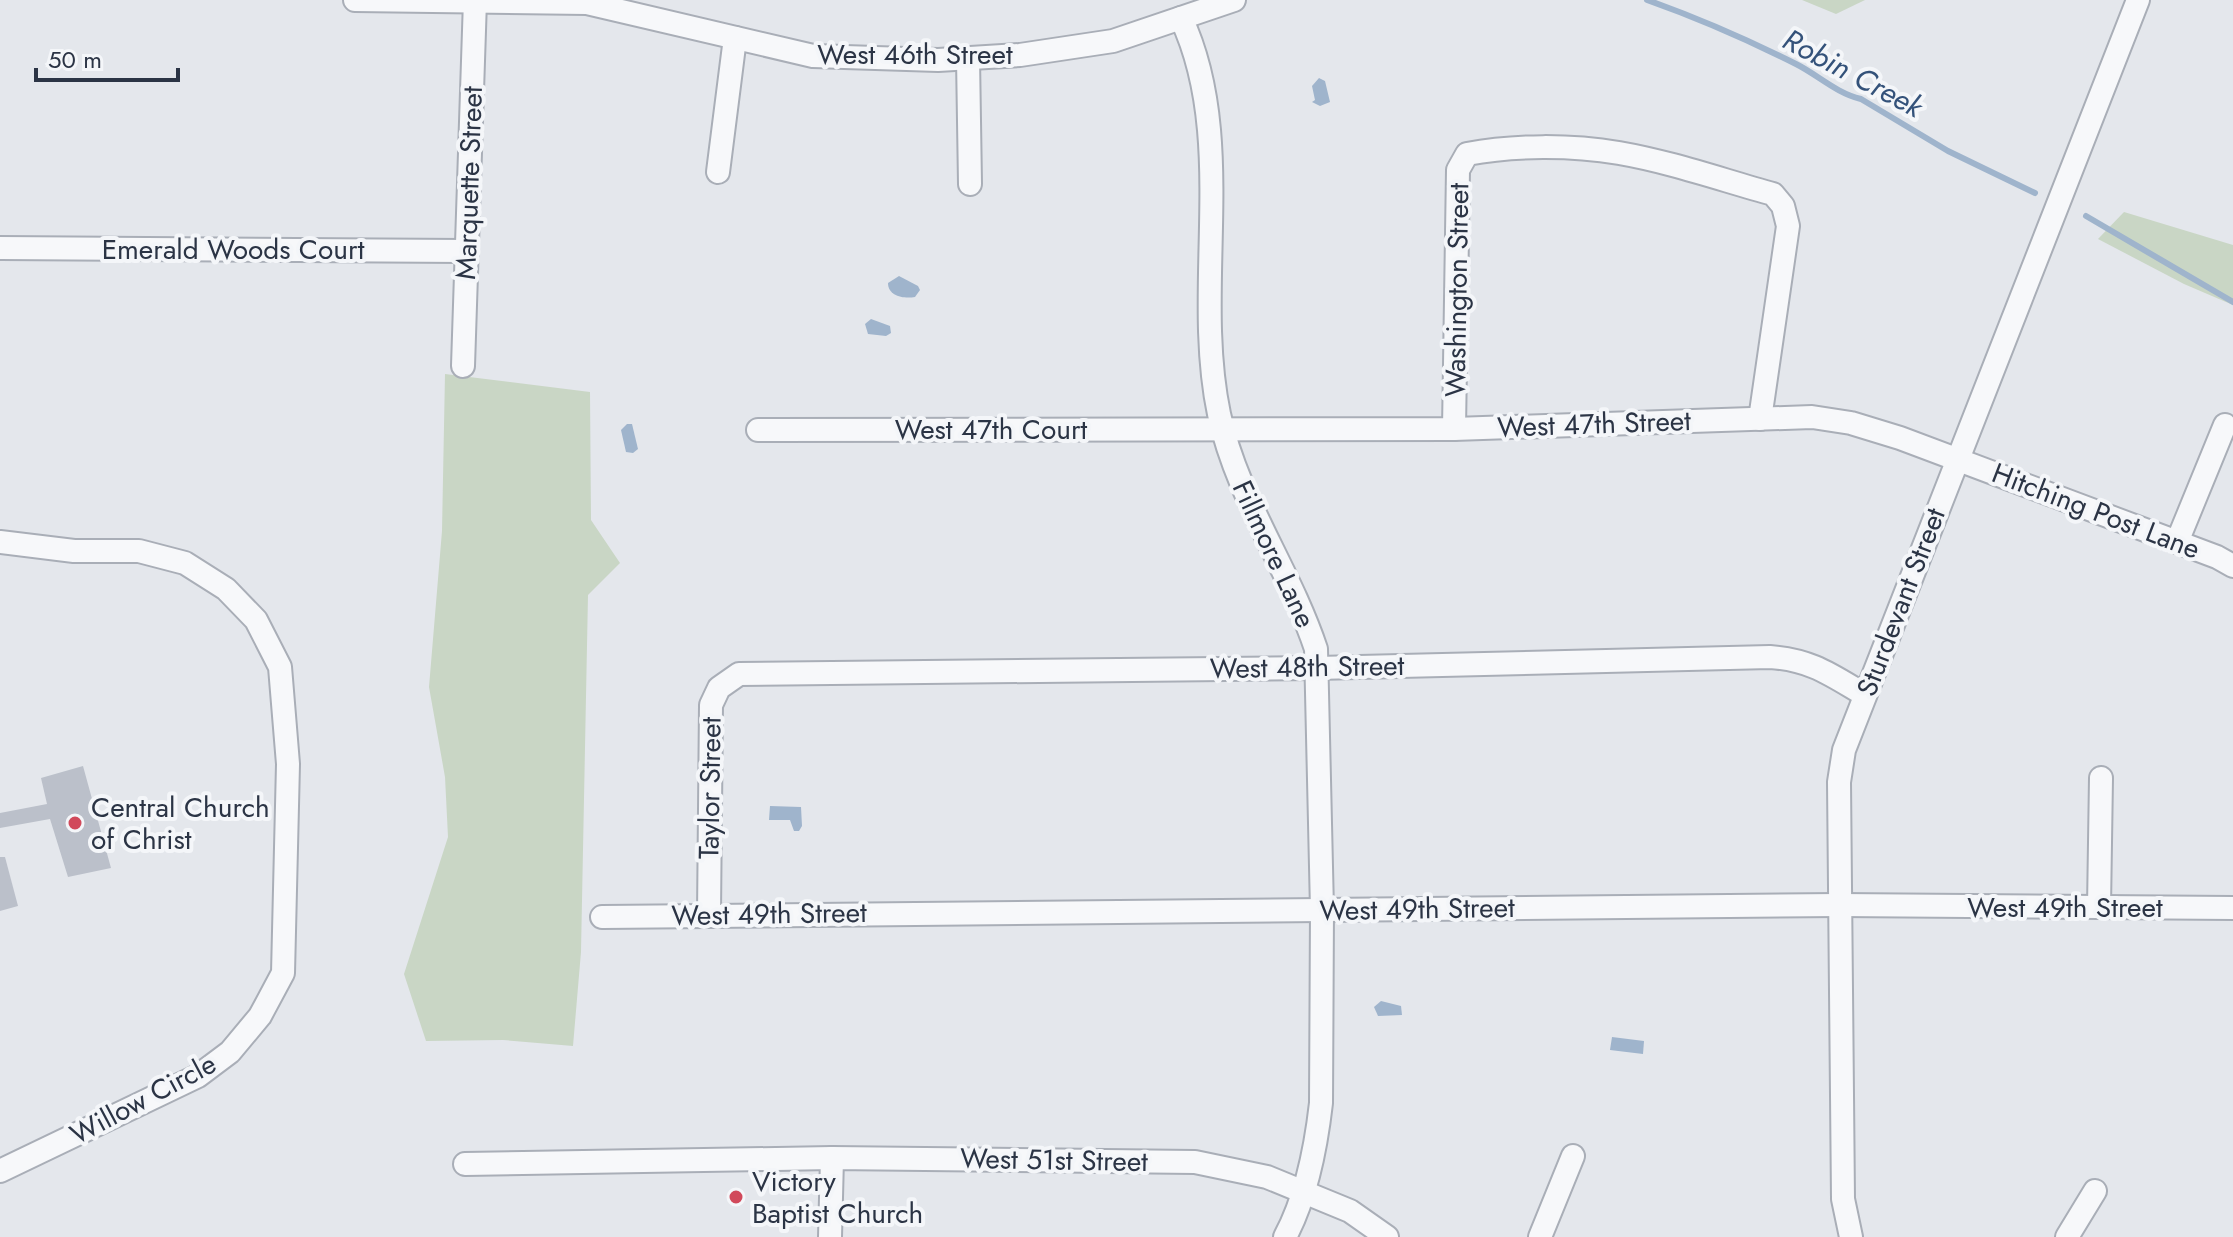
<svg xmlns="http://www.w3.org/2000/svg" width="2233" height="1237" font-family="Jost,sans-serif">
	<rect width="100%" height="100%" fill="#e4e7ec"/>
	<g fill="#c9d6c5">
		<path d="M1802,0H1865L1836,14Z"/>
		<path d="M2124,212L2233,245V305L2184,284L2098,239Z"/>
		<path d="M445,374L590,392L591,520L620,563L588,595L581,952L573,1046L503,1040L426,1041L404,974L448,837L445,777L429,687L442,531Z"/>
	</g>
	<g fill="#9fb4cc">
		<path d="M1319,78L1325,81L1330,102L1320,106L1312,102L1315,100L1312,86Z"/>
		<path d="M899,276L918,286L920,290L915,297C903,299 888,296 888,283Z"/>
		<path d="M871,319L890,326L891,333L886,336L868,334L865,324Z"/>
		<path d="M627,424H632L638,449L633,453L626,452L621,430Z"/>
		<path d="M770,806L801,807L802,826L799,831H794L790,820H769Z"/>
		<path d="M1381,1001L1401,1006L1402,1015L1378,1016L1374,1007Z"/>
		<path d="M1612,1037L1644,1041L1643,1054L1610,1050Z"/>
	</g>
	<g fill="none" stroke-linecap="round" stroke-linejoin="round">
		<g stroke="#9fb4cc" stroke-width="6">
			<path d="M1647,0C1698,18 1748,40 1796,64C1818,75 1836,93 1861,99L1948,151L2035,193"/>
			<path d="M2086,216L2233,302"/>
		</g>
	</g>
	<g fill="#bbc0ca">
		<path d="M83,766L111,868L68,877L50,819L0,828V813L47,804L41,778Z"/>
		<path d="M0,857H5L18,906L0,911Z"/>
	</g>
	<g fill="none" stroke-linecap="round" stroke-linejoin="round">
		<g stroke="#a9aeb7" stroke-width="26">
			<g id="minor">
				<path d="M355,0L587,3L813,56L938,60L1020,55L1113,41L1234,0"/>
				<path d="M1181,18C1238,139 1192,286 1219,414C1237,498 1289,568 1316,649L1322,910L1321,1103C1316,1147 1306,1198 1285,1237"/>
				<path d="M968,58L970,184"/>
				<path d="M718,172L735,38"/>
				<path d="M0,248L466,251"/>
				<path d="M463,366L475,0"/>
				<path d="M1454,429L1458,170L1467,154C1515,145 1571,145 1619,153C1671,162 1722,180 1773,194L1783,206L1788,226L1760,419"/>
				<path d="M758,430L1454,429L1812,417L1851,423L1900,438L2217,557L2233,566"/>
				<path d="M0,542L74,551H139L185,563L226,589L256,620L280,667L288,764L283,973L260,1016L230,1052L198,1076L0,1171"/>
				<path d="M2177,542L2225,425"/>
				<path d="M2099,907L2101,778"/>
				<path d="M709,914L711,705L719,688L739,674L1317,668L1770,657C1812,660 1831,675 1865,695"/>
				<path d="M602,917L1839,905L2233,908"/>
				<path d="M465,1164L832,1158L1195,1162L1267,1177L1350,1211L1387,1237"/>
				<path d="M830,1237L832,1158"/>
				<path d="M1540,1237L1573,1156"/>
				<path d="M1851,1237L1843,1199L1839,782L1844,750L2138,0"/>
				<path d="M2067,1237L2095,1191"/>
			</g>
		</g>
		<use href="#minor" stroke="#f7f8fa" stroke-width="22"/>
	</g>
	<g fill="#d1495b" stroke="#f4f6f9" stroke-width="3">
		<circle cx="75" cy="823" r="8"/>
		<circle cx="736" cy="1197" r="8"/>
	</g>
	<g text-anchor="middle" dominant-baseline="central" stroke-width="8" stroke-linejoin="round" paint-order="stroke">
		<g font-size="28" fill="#2b3445" stroke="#f4f6f9">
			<text x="915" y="54">West 46th Street</text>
			<text transform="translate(469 183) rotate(-88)">Marquette Street</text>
			<text x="233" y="249">Emerald Woods Court</text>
			<text transform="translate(1457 290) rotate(-89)">Washington Street</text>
			<text transform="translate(1594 424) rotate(-2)">West 47th Street</text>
			<text x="991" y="429">West 47th Court</text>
			<text transform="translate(2096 511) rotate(21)">Hitching Post Lane</text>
			<text transform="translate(1274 554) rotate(65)">Fillmore Lane</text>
			<text transform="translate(1901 602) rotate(-69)">Sturdevant Street</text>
			<text transform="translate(1307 667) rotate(-1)">West 48th Street</text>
			<text transform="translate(710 788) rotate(-89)">Taylor Street</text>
			<text x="2065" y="907">West 49th Street</text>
			<text transform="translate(1417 909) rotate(-1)">West 49th Street</text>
			<text transform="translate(769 914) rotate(-1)">West 49th Street</text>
			<text transform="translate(143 1099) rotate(-28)">Willow Circle</text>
			<text transform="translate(1054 1160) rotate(1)">West 51st Street</text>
		</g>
		<g font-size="28" fill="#2b3445" stroke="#f4f6f9" text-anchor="start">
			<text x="91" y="807">Central Church<tspan x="91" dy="32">of Christ</tspan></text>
			<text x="752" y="1181">Victory<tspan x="752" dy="32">Baptist Church</tspan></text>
		</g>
		<g font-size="30" font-style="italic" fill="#34527a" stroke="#f4f6f9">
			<text transform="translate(1853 73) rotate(28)">Robin Creek</text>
		</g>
	</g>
	<path d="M36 68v12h142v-12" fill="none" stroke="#2b3445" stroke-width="4"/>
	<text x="48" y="68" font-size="24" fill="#2b3445" stroke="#f4f6f9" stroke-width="6" paint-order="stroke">50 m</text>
</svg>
